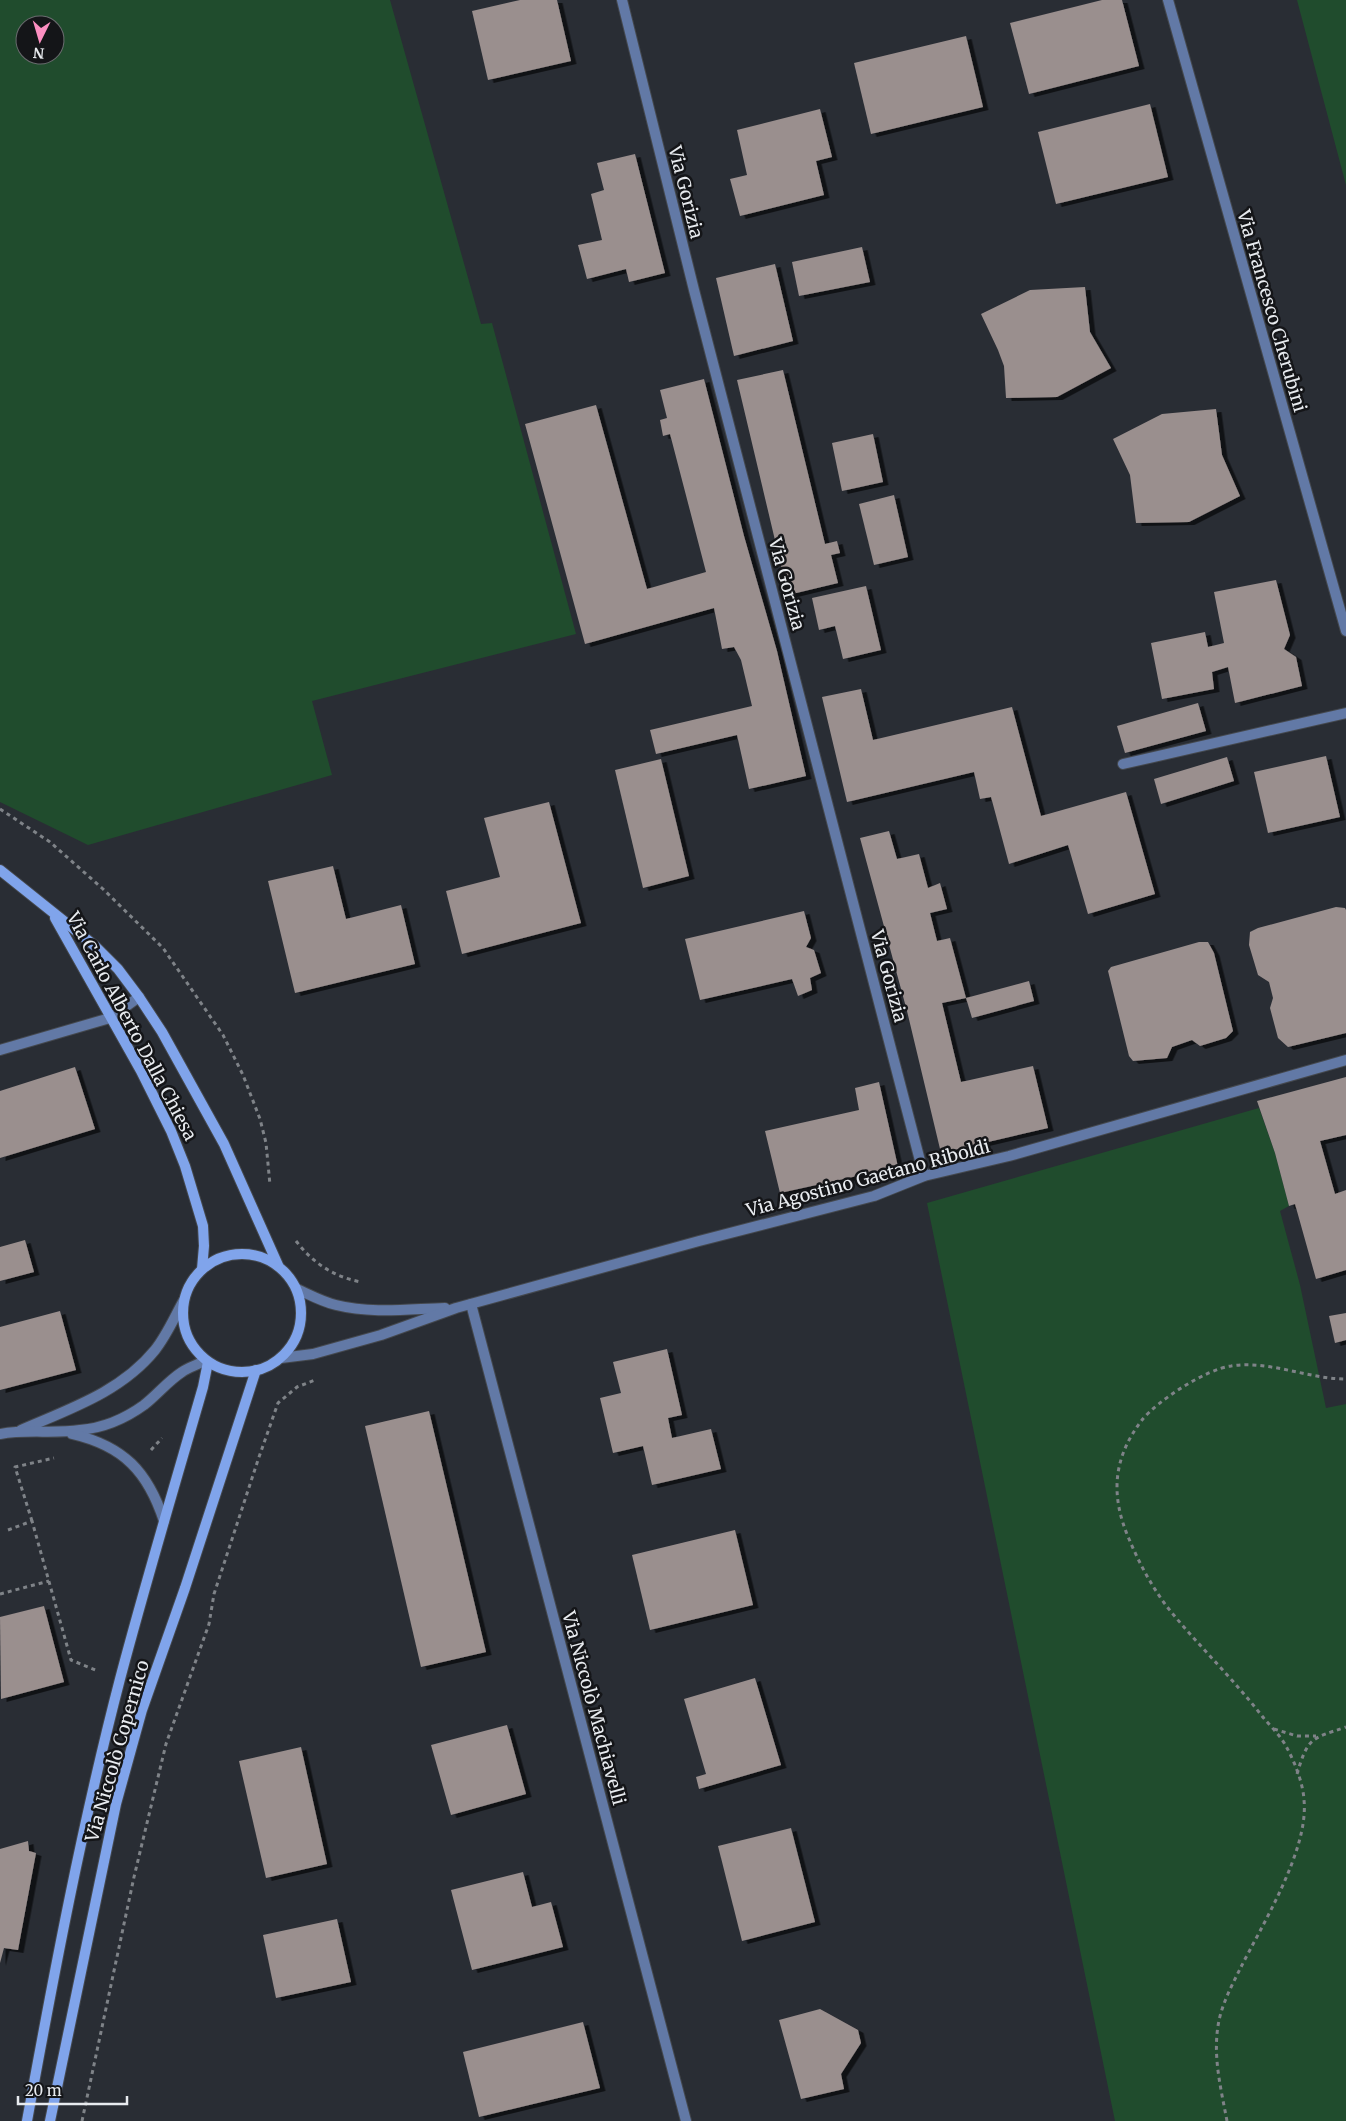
<svg xmlns="http://www.w3.org/2000/svg" width="1346" height="2121" font-family="Merriweather,serif">
	<defs>
		<filter id="shadow"><feDropShadow dx="5.5" dy="3" stdDeviation="0" flood-color="#0009"/></filter>
	</defs>
	<rect width="100%" height="100%" fill="#292d34"/>
	<g fill="#204c2d" fill-rule="evenodd">
		<path d="M0,0H390L481,324L492,323L576,634L312,701L332,775L88,845L0,802ZM25,25H55V55H25Z"/>
		<path d="M1297,0H1346V185Z"/>
		<path d="M1259,1108L1275,1153L1289,1206L1280,1211L1300,1285L1326,1408L1346,1404V2121H1115L927,1203Z"/>
	</g>
	<g fill="#9a8f8e" filter="url(#shadow)">
		<path d="M520,0H557L571,61L488,80L472,11Z"/>
		<path d="M1102,0H1122L1139,66L1029,94L1010,23Z"/>
		<path d="M966,36L983,107L871,134L854,63Z"/>
		<path d="M1150,104L1168,177L1056,204L1038,132Z"/>
		<path d="M820,109L832,157L816,161L824,195L740,216L730,179L747,175L737,130Z"/>
		<path d="M635,154L665,273L629,282L626,269L587,279L578,245L602,240L591,194L604,190L597,163Z"/>
		<path d="M862,247L870,282L799,296L792,262Z"/>
		<path d="M775,264L793,341L734,356L716,278Z"/>
		<path d="M1085,287L1090,332L1111,368L1057,397L1006,398L1004,366L998,350L981,314L1030,290Z"/>
		<path d="M783,370L825,544L837,541L840,553L831,555L838,583L788,595L737,380Z"/>
		<path d="M704,379L744,536L777,651L806,776L749,789L737,735L656,754L650,730L752,706L741,660L734,647L722,649L714,608L585,644L525,424L596,405L647,589L706,572L670,434L663,436L660,420L667,418L660,390Z"/>
		<path d="M1216,409L1222,455L1240,496L1189,522L1136,523L1130,475L1113,439L1162,414Z"/>
		<path d="M873,434L883,482L842,491L832,443Z"/>
		<path d="M894,495L908,557L874,565L859,504Z"/>
		<path d="M1276,580L1290,635L1284,649L1296,657L1302,686L1235,703L1228,667L1212,672L1214,689L1162,699L1151,643L1205,632L1208,647L1224,643L1214,592Z"/>
		<path d="M866,586L881,650L843,659L835,626L819,630L812,598Z"/>
		<path d="M861,689L873,740L1012,707L1041,816L1126,792L1155,894L1088,914L1068,845L1009,864L991,797L980,799L974,772L847,802L822,697Z"/>
		<path d="M1198,703L1206,731L1125,753L1117,726Z"/>
		<path d="M1326,756L1340,817L1268,833L1254,772Z"/>
		<path d="M1227,757L1234,781L1161,804L1154,779Z"/>
		<path d="M661,759L689,876L643,888L615,770Z"/>
		<path d="M549,802L581,923L462,954L446,891L500,877L484,818Z"/>
		<path d="M889,831L897,859L919,854L928,888L940,883L947,909L930,913L937,941L950,938L966,998L942,1003L961,1082L1033,1066L1048,1128L941,1153L907,1011L860,838Z"/>
		<path d="M333,866L346,919L401,905L415,964L295,993L268,881Z"/>
		<path d="M1336,907L1345,908L1346,910V1033L1288,1047L1278,1038L1270,1008L1273,998L1269,982L1258,975L1249,945L1250,932L1258,928Z"/>
		<path d="M804,911L811,938L806,947L814,950L821,973L810,978L812,990L798,996L792,979L700,1000L685,939Z"/>
		<path d="M1199,942H1208L1214,953L1233,1031L1226,1038L1200,1046L1192,1040L1172,1047L1167,1058L1133,1061L1129,1056L1108,971L1111,967Z"/>
		<path d="M1029,981L1034,1001L972,1018L966,998Z"/>
		<path d="M75,1067L95,1129L0,1158V1091Z"/>
		<path d="M1346,1077V1135L1320,1141L1335,1194L1346,1190V1270L1316,1279L1295,1204L1289,1206L1275,1153L1257,1101Z"/>
		<path d="M879,1082L898,1167L780,1193L765,1131L859,1110L855,1088Z"/>
		<path d="M25,1240L34,1272L0,1281V1247Z"/>
		<path d="M60,1311L76,1370L0,1390V1327Z"/>
		<path d="M1346,1313V1340L1335,1343L1329,1316Z"/>
		<path d="M667,1349L682,1415L668,1418L672,1438L711,1429L721,1469L652,1485L643,1446L613,1453L600,1398L621,1393L613,1362Z"/>
		<path d="M429,1411L486,1652L421,1667L365,1426Z"/>
		<path d="M735,1530L753,1605L650,1630L632,1555Z"/>
		<path d="M44,1606L64,1682L1,1699L0,1617Z"/>
		<path d="M755,1678L781,1765L699,1789L696,1777L706,1774L684,1699Z"/>
		<path d="M507,1725L526,1794L451,1815L431,1745Z"/>
		<path d="M301,1747L327,1864L266,1878L239,1761Z"/>
		<path d="M791,1828L815,1922L742,1941L718,1846Z"/>
		<path d="M28,1841L29,1851L36,1853L18,1950L4,1948L0,1963V1849Z"/>
		<path d="M523,1872L532,1907L551,1902L563,1947L472,1970L451,1890Z"/>
		<path d="M337,1919L351,1982L276,1998L263,1935Z"/>
		<path d="M820,2009L858,2030L861,2043L841,2074L844,2089L801,2099L779,2020Z"/>
		<path d="M583,2022L600,2088L479,2117L463,2052Z"/>
	</g>
	<g fill="none" stroke-linecap="round" stroke-linejoin="round">
		<g stroke="#44484e" stroke-width="12">
			<g id="lane">
				<path d="M1123,764L1346,713"/>
				<path d="M0,1050L110,1018L139,997"/>
			</g>
		</g>
		<g stroke="#44484e" stroke-width="12">
			<g id="street">
				<path d="M622,0L694,290L924,1176"/>
				<path d="M1168,0L1346,631"/>
				<path d="M297,1289C310,1295 323,1302 336,1305C372,1314 409,1309 445,1308"/>
				<path d="M471,1304L686,2121"/>
				<path d="M281,1358L313,1354L381,1335L456,1308L699,1241L874,1196L924,1176L1009,1156L1346,1060"/>
				<path d="M21,1430C69,1409 121,1392 155,1350C167,1335 175,1316 184,1300"/>
				<path d="M0,1434C27,1429 53,1434 80,1430C103,1428 126,1418 144,1405C157,1395 168,1381 182,1372C189,1367 198,1365 205,1360"/>
				<path d="M72,1434C124,1446 148,1472 164,1521"/>
			</g>
		</g>
		<g stroke="#44484e" stroke-width="12">
			<g id="secondary">
				<path d="M0,870L95,946L118,969L139,997L162,1032L224,1144L278,1265"/>
				<path d="M55,918L141,1071L171,1131L185,1166L203,1226L204,1246L202,1269"/>
				<circle cx="242" cy="1313" r="59"/>
				<path d="M27,2121C54,1973 82,1825 120,1679C146,1581 175,1484 203,1387L208,1362"/>
				<path d="M50,2121L116,1804L142,1710L185,1588L256,1370"/>
			</g>
		</g>
		<g stroke="#7f8388" stroke-width="3" stroke-dasharray="4 4" stroke-linecap="butt">
			<path d="M0,809L50,842L103,889L163,948L223,1035L243,1075L260,1119L266,1143L270,1185"/>
			<path d="M296,1241C313,1263 334,1277 361,1282"/>
			<path d="M151,1450L162,1438"/>
			<path d="M32,1521L15,1467L54,1458"/>
			<path d="M8,1530L32,1521L71,1660L98,1671"/>
			<path d="M0,1594L49,1581"/>
			<path d="M1274,1729L1297,1736H1316"/>
			<path d="M1297,1774C1308,1737 1311,1739 1346,1727"/>
			<path d="M82,2121L134,1877L166,1744L209,1624L214,1594L258,1460L278,1403L297,1387L315,1380"/>
			<path d="M1227,2121C1221,2089 1213,2058 1218,2026C1221,2006 1231,1987 1240,1969C1262,1925 1309,1850 1304,1800C1303,1783 1295,1763 1287,1748C1281,1736 1270,1726 1262,1716C1234,1680 1201,1648 1172,1613C1154,1591 1140,1565 1129,1539C1110,1495 1113,1458 1142,1420C1157,1401 1206,1369 1231,1366C1270,1360 1307,1379 1346,1379"/>
		</g>
		<use href="#lane" stroke="#6279a6" stroke-width="10"/>
		<use href="#street" stroke="#6279a6" stroke-width="10"/>
		<use href="#secondary" stroke="#80a4eb" stroke-width="10"/>
	</g>
	<g text-anchor="middle" dominant-baseline="central" stroke-width="5" stroke-linejoin="round" paint-order="stroke">
		<g font-size="18" fill="#e8ebef" stroke="#141518">
			<text transform="translate(686 192) rotate(76)">Via Gorizia</text>
			<text transform="translate(1272 311) rotate(74)">Via Francesco Cherubini</text>
			<text transform="translate(787 584) rotate(75)">Via Gorizia</text>
			<text transform="translate(889 976) rotate(75)">Via Gorizia</text>
			<text transform="translate(132 1026) rotate(62)">Via Carlo Alberto Dalla Chiesa</text>
			<text transform="translate(868 1178) rotate(-15)">Via Agostino Gaetano Riboldi</text>
			<text transform="translate(594 1708) rotate(75)">Via Niccolò Machiavelli</text>
			<text transform="translate(117 1751) rotate(-74)">Via Niccolò Copernico</text>
		</g>
	</g>
	<g transform="translate(40 40) rotate(185)"><circle r="24" fill="#141518" stroke="#696b6e"/>
	<path d="M0-4L9 19L0 12L-9 19Z" fill="#fc8fc1"/>
	<text y="-8" font-size="14" font-weight="bold" text-anchor="middle" fill="#e8ebef">N</text>
	</g>
	<path d="M18 2096v8h109v-8" fill="none" stroke="#e8ebef" stroke-width="2.5"/>
	<text x="25" y="2096" font-size="15" fill="#e8ebef" stroke="#141518" stroke-width="4" paint-order="stroke">20 m</text>
</svg>
